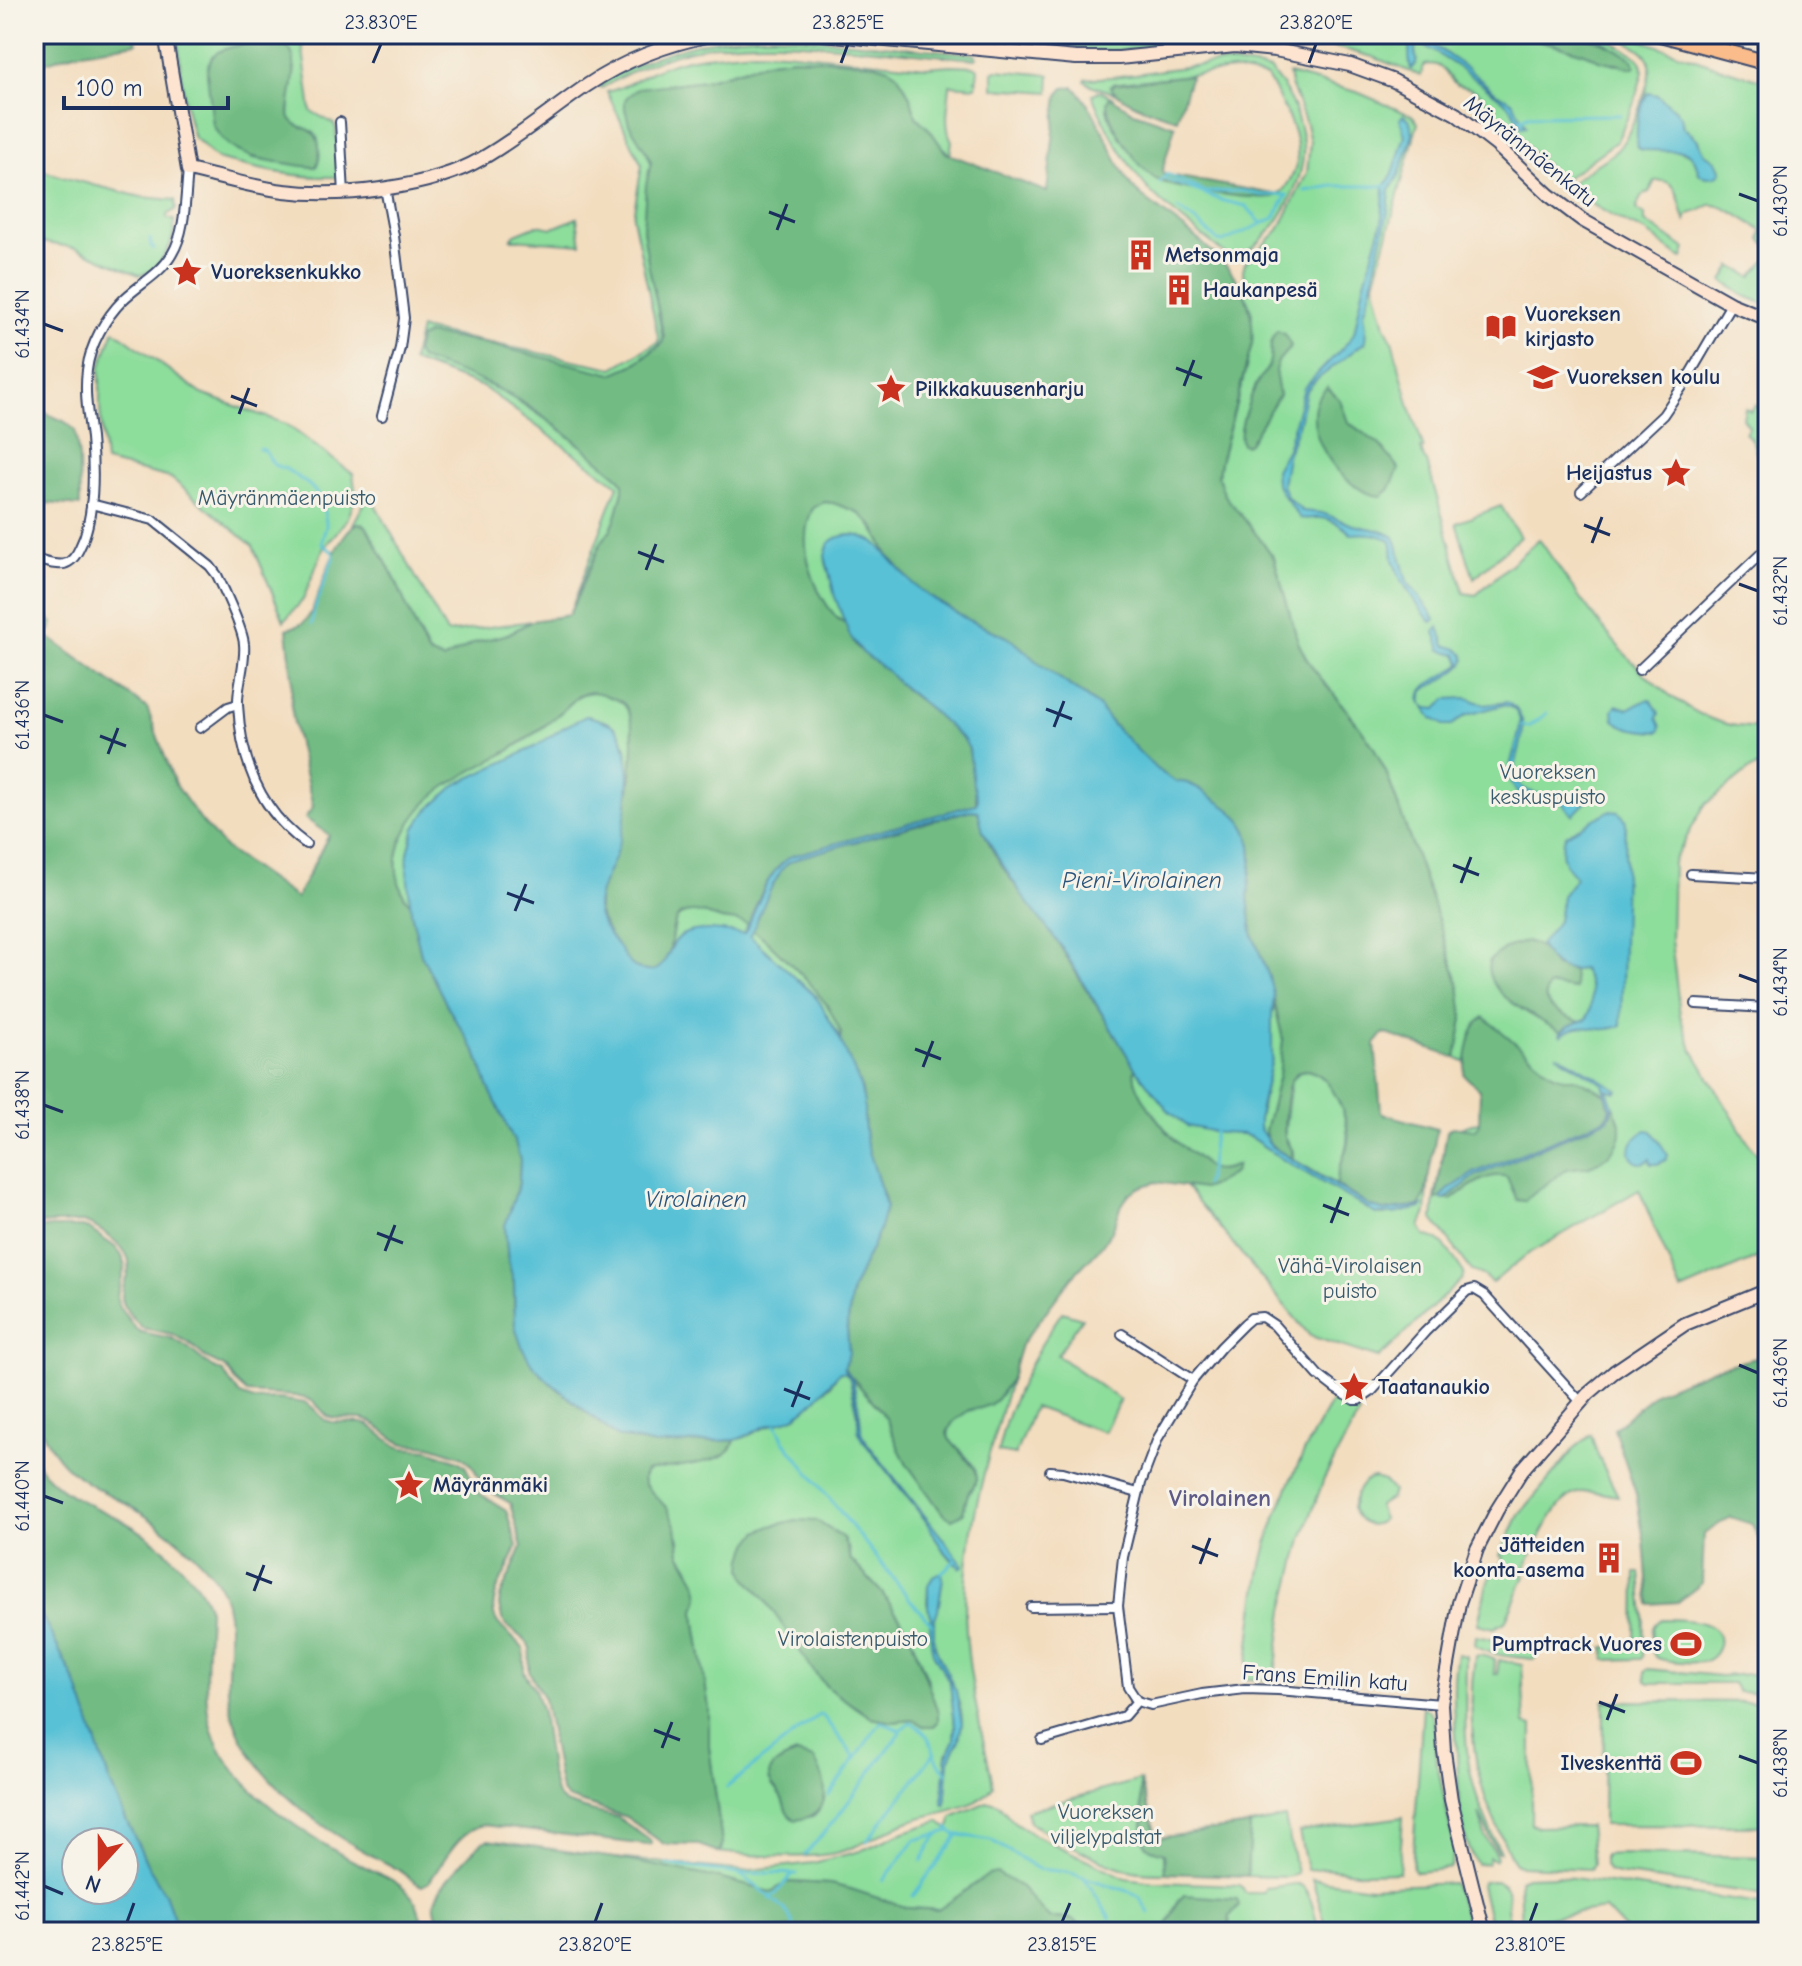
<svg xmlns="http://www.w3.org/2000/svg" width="1802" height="1966" font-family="'Comic Neue',sans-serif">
	<rect width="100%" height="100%" fill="#f7f3e8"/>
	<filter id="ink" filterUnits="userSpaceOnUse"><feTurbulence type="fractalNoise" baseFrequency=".0125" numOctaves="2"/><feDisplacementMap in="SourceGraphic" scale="16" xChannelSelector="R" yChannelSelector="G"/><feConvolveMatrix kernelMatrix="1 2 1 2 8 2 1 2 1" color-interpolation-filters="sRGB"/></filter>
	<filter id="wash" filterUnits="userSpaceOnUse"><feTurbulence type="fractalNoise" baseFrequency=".006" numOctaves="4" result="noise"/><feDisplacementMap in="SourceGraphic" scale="32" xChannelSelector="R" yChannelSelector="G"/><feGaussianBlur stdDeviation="1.8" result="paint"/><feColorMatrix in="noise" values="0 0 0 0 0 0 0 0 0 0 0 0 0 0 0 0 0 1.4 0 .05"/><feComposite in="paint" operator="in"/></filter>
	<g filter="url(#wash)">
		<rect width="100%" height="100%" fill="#f3ddbf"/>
		<g fill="#8ddd9b" stroke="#54867c" stroke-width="2" fill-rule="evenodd">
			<path d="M178,34H192L199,37L223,41L240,34H301L311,111L334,124L336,128L338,177C305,178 274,173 242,165C234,163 225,162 218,159C207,154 204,143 194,138C183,104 180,70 178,34ZM220,51L295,67C294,77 287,112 290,119C295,130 316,125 318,141C320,149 317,159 316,167L253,158L212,56Z"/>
			<path d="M909,34H1230L1216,40L1123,50L1096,51Z"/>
			<path d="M1286,34H1370L1372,37L1384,40L1385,34H1407C1412,44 1408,57 1411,68L1417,59C1415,53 1413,46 1419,42L1463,70L1503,100L1512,109L1522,127C1520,111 1512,100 1496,93L1443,51L1420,38L1416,34H1518L1585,53L1599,60L1634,67V61L1603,41L1562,34H1600L1638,57L1642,63L1643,72L1634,103L1617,141L1563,180L1542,162L1504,122L1495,120L1488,112C1488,94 1473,88 1457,85C1445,75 1443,61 1425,65L1423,66L1421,76L1373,57Z"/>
			<path d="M1614,34H1624L1724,69L1768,82V247L1761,240L1762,231C1752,224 1722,203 1710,205C1709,205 1701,210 1699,211C1691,214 1688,211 1686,221C1677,204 1682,178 1655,181L1649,192C1640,194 1639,202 1636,210L1645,215V222L1686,249L1683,258C1669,252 1659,240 1646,232C1640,228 1634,227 1628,224C1608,214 1589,204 1572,190L1571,184C1583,170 1602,163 1616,151C1630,138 1647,91 1650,71C1651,66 1649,59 1645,54C1638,46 1623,40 1614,34ZM1648,93L1657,95L1681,117L1683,127L1697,139L1705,154L1715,160L1721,169L1699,173C1695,157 1691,152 1674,150L1646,94Z"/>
			<path d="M777,35L974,54L977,58L975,59C930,55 885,49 840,46C747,38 685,37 602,88L599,87C607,77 619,72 631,67C680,45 724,35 777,35Z"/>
			<path d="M754,51L783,52L926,67L951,65L974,66L978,69L977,78L975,80L977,81L976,87L950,85C949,102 943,125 952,141L950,155L936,140L930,130L916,117L911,99L904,85L838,60L793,58L770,61L705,80L639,88L647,153L651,162L643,230L663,341L633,365L620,372L612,374L600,372L480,381C531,404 575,440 618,476L623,483V491L616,517L611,529L601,543L569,615L618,485L483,387L412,361L420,329L613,368L659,341L633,217L642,165L607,92C628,87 645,73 665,66C693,55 724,54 754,51Z"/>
			<path d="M1221,63L1235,64L1271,70C1275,79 1281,83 1285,90C1292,101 1300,124 1302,137C1311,179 1272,242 1235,260L1229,257C1205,237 1179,219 1157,198C1134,177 1102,123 1092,94L1100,91L1115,99L1110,97C1109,101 1107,106 1107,109C1108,124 1144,172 1157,179C1177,189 1202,190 1224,193C1237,195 1260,199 1273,197C1282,195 1285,187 1290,180C1311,147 1283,107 1267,77L1233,70L1112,84V90L1116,94L1091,85L1085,81L1086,79C1131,77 1176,66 1221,63Z"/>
			<path d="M996,70L1050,75L1049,92L993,88V72Z"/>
			<path d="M1289,74L1357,92L1413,116L1418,123L1374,283L1385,326L1392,340L1410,407L1424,449H1421L1424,459L1427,462L1464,593L1476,595L1539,539C1586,607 1671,742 1768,726V763L1749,770L1704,806L1673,862L1671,940L1680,1015L1692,1049L1749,1144L1768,1166V1253L1681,1291L1639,1190L1525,1256L1492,1283L1482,1275L1472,1271L1433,1219L1435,1198L1448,1132L1502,1114L1512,1081L1456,1058L1463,1018L1459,985L1433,904L1386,772L1373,746L1360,727L1315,671L1306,658L1298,642L1274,558L1264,544L1230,504L1220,486L1218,476L1220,462L1246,369L1252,313L1245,294L1243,270L1245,263L1279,230L1307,173L1310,142L1306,124L1291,85Z"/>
			<path d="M34,165L47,172L66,178L141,197L175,200L176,209L167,215V219L174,220C176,240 161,272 139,275L76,248L34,241Z"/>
			<path d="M577,218L581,244L511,239L515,234L537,225L553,228Z"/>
			<path d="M1768,258V305L1743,295L1723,281L1732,266L1752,277Z"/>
			<path d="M114,330L202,394L286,424L353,474L356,496L348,518L323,549L303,600L284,621L253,546L171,478L105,462L100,409V368Z"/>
			<path d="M1755,405L1768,412V472C1753,460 1759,443 1745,433L1749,426L1743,418L1745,408L1751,411Z"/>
			<path d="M371,497L447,633L532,621L508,634L474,643L443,660L429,654L407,608L394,577L366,526L358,523L353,524L365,502Z"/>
			<path d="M823,502C861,503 873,526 888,555C878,544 867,535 851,535C834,535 823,545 826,563C827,567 829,571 830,575C833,591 839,607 845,623C817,610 783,517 823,502Z"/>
			<path d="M1501,506L1520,537L1474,578L1456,523Z"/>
			<path d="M595,691C604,694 618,697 625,705C638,718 632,771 629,789C629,770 630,739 613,726C606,721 597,719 588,716L564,727L536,747L457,784L426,812L415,828L408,853L411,904L408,902C377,856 415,803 456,779C473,768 493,761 510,750C535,735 558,716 578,696L587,692Z"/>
			<path d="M699,911L723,919L742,921L748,925L743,934L714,931L684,934L670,951L676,918C683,912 690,911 699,911Z"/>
			<path d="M752,930L757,932C779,953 843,1008 840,1039L819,1001L812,993L751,938L750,936Z"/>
			<path d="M1274,1003L1283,1040L1279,1075L1265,1131L1266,1139L1261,1133L1258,1124L1272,1058V1014Z"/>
			<path d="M1135,1068L1167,1109L1214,1132L1243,1134L1250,1137L1282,1159L1376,1214L1384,1215L1421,1205L1419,1206L1425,1196L1429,1174L1426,1213L1420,1227L1425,1236C1443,1236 1454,1259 1464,1273L1462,1279L1379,1358L1310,1336L1154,1149L1168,1133C1157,1118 1129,1087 1135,1068Z"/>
			<path d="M1307,1070C1313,1072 1319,1074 1324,1079C1337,1090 1350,1125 1347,1142C1345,1157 1336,1171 1337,1185L1293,1159V1151L1285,1136V1127L1291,1080L1301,1071Z"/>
			<path d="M1062,1312L1082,1318L1057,1355L1120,1400L1104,1432L1034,1407L1015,1455L998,1452C1006,1406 1035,1351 1062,1312Z"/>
			<path d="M842,1371L849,1376L864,1442L926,1521L941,1547L956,1565L945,1542L867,1443L861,1430L860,1415L852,1378L877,1406L887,1420L907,1464L943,1514L965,1507C965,1495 970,1492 975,1483C983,1468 958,1449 949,1439C946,1425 958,1414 971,1410C977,1408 984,1408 990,1404C1000,1399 1005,1387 1011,1378C987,1460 960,1542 966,1630C968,1666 975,1703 983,1739C986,1754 991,1770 993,1786C981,1809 932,1813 910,1821C882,1831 859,1849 830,1854C793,1859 755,1856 718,1852L722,1848V1844L709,1747V1709L696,1623L695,1610L699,1597L689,1567L680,1553L679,1539L654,1495L644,1484L643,1477L646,1471C670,1466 727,1466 735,1440L745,1437L766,1427L796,1416L810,1405L821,1393L830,1386L837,1375ZM848,1547L851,1560L882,1593L900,1618L912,1640L928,1680L924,1726L914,1720L892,1722L872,1718L828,1688L815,1673L764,1598L747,1579ZM940,1573C946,1588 933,1616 933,1633C935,1663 960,1688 962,1720C962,1736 953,1746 949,1760C946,1773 946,1790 946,1803L942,1802L947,1754L954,1740L955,1727L950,1683L932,1649L930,1625L932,1617L927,1603L928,1585L935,1575ZM781,1795L824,1799C817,1822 807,1819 787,1813Z"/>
			<path d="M1333,1399L1359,1414L1324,1479L1302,1539L1284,1610L1274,1680L1246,1679C1252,1628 1256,1576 1272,1527C1288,1482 1309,1440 1333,1399Z"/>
			<path d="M1591,1435L1598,1456L1618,1496C1603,1494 1589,1488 1574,1494C1554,1502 1532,1554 1522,1574L1525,1576L1505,1622L1494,1628L1478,1624L1486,1588L1495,1566L1499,1567L1503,1557L1500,1555L1519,1515L1575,1448Z"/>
			<path d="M1374,1478L1384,1481L1393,1491L1391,1498L1378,1506L1383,1519C1370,1531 1357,1522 1352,1508C1356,1495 1360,1480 1374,1478Z"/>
			<path d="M1636,1573H1640L1644,1616L1643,1656L1641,1659L1605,1660L1604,1647H1635Z"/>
			<path d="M1661,1619C1674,1619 1701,1620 1711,1627C1728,1637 1717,1661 1700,1662C1691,1663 1663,1662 1656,1657C1651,1653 1652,1646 1652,1640C1652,1629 1652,1625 1661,1619Z"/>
			<path d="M1476,1636L1530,1647L1535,1652L1536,1658L1534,1659C1515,1657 1491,1656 1475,1646Z"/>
			<path d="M1457,1654L1466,1656V1659C1466,1700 1462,1742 1473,1783C1479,1807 1490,1829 1500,1852H1497L1479,1813L1485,1836L1497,1857L1495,1860L1489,1857L1488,1863L1477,1864C1456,1830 1459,1787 1457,1748C1455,1717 1451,1685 1457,1654Z"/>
			<path d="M1480,1655L1495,1659L1494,1674H1497L1499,1660L1522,1665L1525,1724L1532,1726L1531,1824L1537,1827L1589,1826L1593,1864L1590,1869L1521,1866L1515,1863L1511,1857C1503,1840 1495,1823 1488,1805C1471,1760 1468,1704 1475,1656Z"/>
			<path d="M1648,1669L1720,1676L1768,1673V1693L1738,1692L1733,1683H1650L1646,1681L1645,1672Z"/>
			<path d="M1604,1701L1768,1702V1826L1603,1825Z"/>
			<path d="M1423,1707L1430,1711L1434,1719L1437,1763L1456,1855L1452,1857L1451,1868L1418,1872L1414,1871L1412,1868Z"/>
			<path d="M1140,1780L1144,1840L1151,1849L1164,1853L1165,1873C1154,1873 1143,1873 1133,1871C1098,1863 1065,1841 1033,1825L1029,1821L1026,1811Z"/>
			<path d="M987,1802H994L998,1804L1013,1821L1032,1834L1126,1878L1154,1882L1240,1885L1243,1888L1245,1893H1264L1265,1888C1271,1888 1295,1883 1298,1884C1311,1887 1316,1920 1319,1932H1094L1071,1919L1049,1918L1044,1915L908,1908L830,1884L791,1882L786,1883L771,1892L718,1878L615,1858L743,1871L813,1863L860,1851L904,1832L939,1821L948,1829L951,1825L952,1817Z"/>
			<path d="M1403,1817L1399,1872L1365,1873L1324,1868L1307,1870L1299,1832Z"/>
			<path d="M1285,1818L1297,1873L1288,1877L1247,1876L1250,1825Z"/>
			<path d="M1619,1854L1768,1857V1895L1618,1874L1608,1871L1604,1865V1855Z"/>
			<path d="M1558,1876L1768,1905V1932H1627L1605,1909L1521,1921L1519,1880L1526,1877Z"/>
			<path d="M1312,1879L1371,1887L1453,1883L1471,1932H1328Z"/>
			<path d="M1495,1881C1516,1888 1504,1899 1508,1914C1510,1921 1513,1924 1514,1932H1492L1481,1885L1483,1882Z"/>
		</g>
		<g fill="#72bc83" stroke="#467670" stroke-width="2">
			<path d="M70,34H134L137,43L75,53L34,66V39Z"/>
			<path d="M1518,34C1554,34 1592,31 1623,53C1629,57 1633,59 1635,65L1633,68L1599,60L1585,53Z"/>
			<path d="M272,39C310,47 288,91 289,116C296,133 317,122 319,147C320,156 320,160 316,167C306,167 295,165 284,163C256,159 227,154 213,125L207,73C207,66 209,60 214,55C223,46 258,42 272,39Z"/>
			<path d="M793,58L838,60L876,64L889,68L897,74L904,85L911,99L916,117L930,130L946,153L1047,192L1058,95L1064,88L1074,87C1097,108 1111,155 1129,182C1136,194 1150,202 1161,211C1207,247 1258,277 1252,344L1220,462L1218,476L1224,494L1264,544L1274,558L1298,642L1306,658L1315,671L1360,727L1373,746L1386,772L1433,904L1459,985L1463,1018L1456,1058L1384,1033L1375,1044L1381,1111L1383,1114L1437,1129L1425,1196L1419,1206L1385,1211L1369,1206L1337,1185C1336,1167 1351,1150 1348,1131C1345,1112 1328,1068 1304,1070C1298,1071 1293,1076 1290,1082C1286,1092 1283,1126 1285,1137C1287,1146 1294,1150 1293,1159C1281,1152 1267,1147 1265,1131L1279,1075L1283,1040L1269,977L1252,933L1248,897L1252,858L1251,845L1247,831L1241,821L1229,809L1198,788L1187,783L1175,781L1156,769L1144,759L1093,702L1041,665L1017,644L1007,637L968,620L927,595L912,583L888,555L874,527L858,512L833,503L824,502L813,508C796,542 812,589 836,617C838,620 843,621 846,624C850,629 852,639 856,646C864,656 876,661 885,669C893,676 899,684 907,691C921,702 960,730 967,744C970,749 977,800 976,804L792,856C768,870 758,901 748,925C740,920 731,921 721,919C707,915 697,909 681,914C664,928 679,960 655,970C646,974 638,970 631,965C621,953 598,921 598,907C597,887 615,857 620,837C627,808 641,735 627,709C624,701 615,699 607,696C596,691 589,691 578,696C558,716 535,734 511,749C472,773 427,787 406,831C399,844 395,857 397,872C399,883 402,898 411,904V912L421,954L449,1009L476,1052L481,1067L516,1145L520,1160L519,1183L505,1226L508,1261L514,1283V1309L545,1378L616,1436L655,1445L735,1440C733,1445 733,1448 729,1451C715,1465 666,1467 646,1471L643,1477L644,1484L667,1508L676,1527L680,1553L697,1583L699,1597L695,1610L696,1623L709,1709V1747L722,1844L720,1851L718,1852L699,1845L664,1844L626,1817L567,1798L561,1791L544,1699L529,1671L530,1648L527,1642L506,1625L502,1619L499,1606L500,1597L522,1547L510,1503L485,1489L472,1465L461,1456L430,1446L405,1444L398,1441L371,1422L363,1419L333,1418L327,1416L315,1403L308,1399L295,1396L247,1393L237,1384L226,1368L207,1359L189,1343L172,1334L143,1328C135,1321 122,1308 122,1296C122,1285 129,1275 129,1264C130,1248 97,1226 83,1222L34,1224V594L39,589H43L44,591C45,603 43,616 53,623L47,636L147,708L175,784L202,822L226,849L296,898L329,835L305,818L313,807L296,735L291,706L292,677L287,629C292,627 300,626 304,622C310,617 314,606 316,600C325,578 337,533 358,523L366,526L394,577L424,646L429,654L443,660L474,643L508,634L532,621L569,615L601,543L611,529L616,517L623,491V483L618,476C581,445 539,409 496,388C472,376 445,368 420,359L416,352L419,339L427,334L479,342L612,374L633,365L662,344L664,337L649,268L643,230L646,185L651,162L647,153L629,124L625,109V100L628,96L639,88L705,80L770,61Z"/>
			<path d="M1191,75L1177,119C1155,112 1126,105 1110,87L1114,84Z"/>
			<path d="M1110,97L1134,112L1175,126L1162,172L1163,174L1279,195C1257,202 1177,190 1156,179C1139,169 1107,122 1107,102Z"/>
			<path d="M1277,331L1285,334L1291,346L1279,360L1275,370L1279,395L1249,443L1245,445L1242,444C1236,431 1250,397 1257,383C1260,377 1265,373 1268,367C1274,354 1266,342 1277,331Z"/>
			<path d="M1327,387L1340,400L1348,422L1380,445L1399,469L1389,490L1381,496C1345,493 1304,438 1316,402C1318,396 1323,392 1327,387Z"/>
			<path d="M34,408L64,421L75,430L79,458L80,506L34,502Z"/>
			<path d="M971,810L978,811C987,857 1024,895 1051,932C1059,943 1066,956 1073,968C1094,1002 1115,1034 1135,1068C1129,1086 1161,1125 1173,1138C1180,1146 1189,1151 1198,1158C1203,1162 1206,1168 1212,1169C1220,1171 1230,1168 1237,1165L1234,1173L1211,1186L1203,1189L1156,1182L1141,1187L1129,1194L1122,1205L1111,1233L1097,1251L1072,1277L1021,1345L1011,1378L997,1399L991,1404L981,1408L969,1410L953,1422L947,1433L949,1439L975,1469L977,1477L976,1482L968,1493L963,1513L952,1519L943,1514L907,1464L900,1451L887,1420L877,1406L844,1368L849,1353L847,1329L852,1290L879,1231L886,1207L885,1199L874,1169L866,1141L862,1090L844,1052L840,1039L841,1033L828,1006L803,976L763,937L752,930C762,907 771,874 793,859Z"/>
			<path d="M1527,941L1540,947L1555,966L1573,971L1575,989L1553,986L1548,987C1536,1007 1567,1017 1581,1022L1568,1026L1561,1032C1539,1019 1478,992 1490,960L1505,948Z"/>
			<path d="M1484,1017L1554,1075L1563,1078H1575L1606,1094L1610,1111L1605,1119L1474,1173L1447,1191L1441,1198L1436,1199L1447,1131L1452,1127L1475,1130L1479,1125L1480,1090L1465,1076L1464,1073C1467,1056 1468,1026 1484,1017Z"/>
			<path d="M1613,1106C1616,1114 1622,1123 1621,1132C1621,1147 1604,1160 1592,1165C1583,1169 1574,1166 1565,1170L1524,1201L1517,1200L1507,1177C1487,1171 1467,1189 1451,1200H1445L1475,1176L1606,1120L1611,1114Z"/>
			<path d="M53,1227H82L89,1229L115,1247L122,1256L125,1266L117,1296L119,1307L136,1329L141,1332L171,1338L186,1346L211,1367L223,1372L240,1395L254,1400L278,1399L306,1403L312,1407L325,1420L332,1422L362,1423L369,1425L395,1445L402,1448L429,1450L458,1461L465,1466L479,1493L506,1510L517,1546C511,1568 482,1602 498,1623C505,1633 517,1639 524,1650V1672L535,1690L542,1712L550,1770L556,1794L560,1799L565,1803L591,1811L617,1817L652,1842V1844L647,1845L484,1825C459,1829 443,1863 429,1882L422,1886C411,1881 403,1872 392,1866C327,1834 234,1772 228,1691C226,1651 239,1608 211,1573C189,1546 152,1518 121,1501C103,1491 84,1483 69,1469C52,1454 43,1434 34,1413V1229Z"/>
			<path d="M1768,1355V1557L1752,1524L1730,1517L1704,1534L1702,1583L1678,1602L1649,1604L1644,1540L1636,1494L1614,1429L1656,1392L1716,1368Z"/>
			<path d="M34,1456C38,1463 42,1471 48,1477C68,1498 98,1508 123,1521C154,1537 200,1577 209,1610C208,1643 202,1696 211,1727C227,1786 309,1838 361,1865C380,1874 405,1883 416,1903C420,1911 422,1923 425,1932H179L165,1894L149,1868L127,1822L110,1783L79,1690L34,1600Z"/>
			<path d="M796,1520L817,1521L843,1538L851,1560L882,1593L900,1618L912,1640L938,1712V1722L934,1726H923L914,1720L892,1722L872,1718L828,1688L815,1673L764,1598L747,1579L743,1569L744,1558L749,1544L758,1532L771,1526Z"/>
			<path d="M797,1754L814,1759C829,1784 833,1816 795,1820C785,1815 786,1808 782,1799C779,1792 774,1789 771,1783C762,1767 786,1758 797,1754Z"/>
			<path d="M1140,1780L1157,1838L1250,1825L1247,1876L1165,1873L1164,1853C1156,1850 1146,1850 1144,1840Z"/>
			<path d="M488,1840L615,1858L718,1878L771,1892L786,1883L791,1882L830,1884L851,1889L908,1908L938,1910L988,1875L997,1873L1021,1887L1049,1918L1071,1919L1094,1932H960L822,1923L763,1932H442C439,1923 433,1910 435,1901C439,1887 474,1845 488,1840Z"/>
			<path d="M1184,1895L1237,1899L1239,1905L1230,1916L1228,1932H1159C1173,1924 1170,1908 1184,1895Z"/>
		</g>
		<g fill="#59c1d6" stroke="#3a789a" stroke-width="2" fill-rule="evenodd">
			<path d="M1407,34H1416L1467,68L1496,93L1512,101L1526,126L1521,127L1512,109L1503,100L1463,70L1419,42C1411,48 1417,55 1416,63L1411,69C1407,57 1412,45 1407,34Z"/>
			<path d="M1648,93L1657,95L1676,110L1681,117L1683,127L1697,139L1705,154L1716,161L1721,172C1717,178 1707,178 1700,175C1695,164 1697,156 1683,151L1642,150L1638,148C1635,130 1638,108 1648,93Z"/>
			<path d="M1403,115L1409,119L1413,132L1412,138L1399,175L1390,190L1388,212L1376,263L1372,287L1364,313L1366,327L1365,342L1315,381L1306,391L1299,422L1287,456L1282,485L1287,497L1302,511L1322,513L1353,525L1382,531L1393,536L1396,541L1407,581L1431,612L1435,620L1431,622C1416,604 1400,583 1393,560C1392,553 1393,548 1391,541C1379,533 1365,533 1351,534C1345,527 1331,519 1321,518C1313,517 1308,520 1300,518L1281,492L1276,482L1275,470L1287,449L1304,388L1350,340L1354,333L1364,285L1382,222L1384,188L1393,173L1405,136L1400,119Z"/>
			<path d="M846,535L860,536L873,541L879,546L912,583L927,595L968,620L1007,637L1017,644L1041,665L1098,706L1113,725L1156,769L1175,781L1187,783L1198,788L1229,809L1241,821L1247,831L1251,845L1252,858L1248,897L1252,933L1269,977L1274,998L1272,1014V1058L1259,1116V1128L1272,1147L1369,1206L1385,1211L1423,1206L1421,1208L1394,1214H1376L1282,1159L1250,1137L1243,1134L1220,1133L1187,1126L1167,1109L1135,1068L1061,946L1026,901L998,858L983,831L978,811L971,810L934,819L801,857L788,863L782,869L769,892L750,936L812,993L819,1001L840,1039L859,1082L864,1102V1120L866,1141L886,1206L879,1231L852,1290L847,1329L849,1353L844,1368L852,1378L859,1407L861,1430L867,1443L959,1559L963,1566L960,1568L941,1547L926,1521L864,1442L858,1430V1413L849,1376L845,1372H840C826,1387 813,1406 795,1416C785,1422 774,1423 764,1427C754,1432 746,1437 735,1440L655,1445L616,1436L545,1378L531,1363L522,1347L515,1327L514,1283L508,1261L505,1226L519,1183L520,1160L516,1145L488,1086L476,1052L449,1009L421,954L411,912L407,870L408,853L415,828L426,812L457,784L535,747L564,727L586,716C596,718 612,722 618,731C638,760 626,825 615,856C609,871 597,891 597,908C598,922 609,934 617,945C624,955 629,967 642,970C669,978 665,943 684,934C702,926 726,932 744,934C758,908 765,872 792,856L976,804L978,800L973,784L969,749L964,740L922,702L898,683L886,670L863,653L850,636L835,597L825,556L829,543L837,538Z"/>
			<path d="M1439,627L1445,645C1449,647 1453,647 1457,649C1485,665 1430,683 1424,691C1420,697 1422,698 1422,704L1427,708L1437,709L1446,699L1468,698L1485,705L1507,702L1516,709L1522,720L1523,727C1523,742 1516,756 1515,770C1514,803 1567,795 1588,793L1590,798L1573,815C1567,811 1564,801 1556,799C1538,794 1515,803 1510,776C1506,755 1539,712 1503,705L1467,715L1452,725H1444L1432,718L1420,701L1422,691L1427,685L1459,666L1461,663L1457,654L1441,650L1435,632Z"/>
			<path d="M1649,699L1652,701L1659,713L1657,718L1661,727L1659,732C1644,731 1626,730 1614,720L1613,710L1616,705L1628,709Z"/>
			<path d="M1609,811L1619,812L1625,819L1626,823L1621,1026C1614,1028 1607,1030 1600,1029C1585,1027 1573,1025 1561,1036L1560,1034L1568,1026L1586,1020C1595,1002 1592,985 1582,969C1561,973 1550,964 1540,945L1558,921L1562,896L1576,877C1563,864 1558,854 1566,835Z"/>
			<path d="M1556,1054L1574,1063L1618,1090L1616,1092L1607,1089L1613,1106L1608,1119L1475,1176L1445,1200H1443L1441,1198L1447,1191L1474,1173L1607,1118L1610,1107L1603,1084Z"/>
			<path d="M1646,1130L1652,1131L1668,1155L1666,1160L1657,1164H1651L1650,1159C1638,1169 1627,1158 1631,1145C1633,1138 1641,1134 1646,1130Z"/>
			<path d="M938,1573H942L943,1578L938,1610L934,1621V1645L956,1691L962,1723L959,1740L949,1761L945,1805L942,1802L947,1757L954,1740L955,1727L950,1683L933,1653L931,1644L930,1625L932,1617L928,1608V1585L933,1577Z"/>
			<path d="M34,1600L79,1690L110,1783L127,1822L149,1868L165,1894L179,1932H34ZM76,1842H124V1890H76Z"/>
		</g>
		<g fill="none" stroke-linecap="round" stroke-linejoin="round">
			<g stroke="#59c1d6" stroke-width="3">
				<path d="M1521,119L1528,116L1620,115"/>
				<path d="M1163,178L1224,201L1246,206L1262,224"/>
				<path d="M1160,182L1167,174L1206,192L1243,191L1261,195H1287"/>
				<path d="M1305,191L1333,186H1388"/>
				<path d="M1178,209L1197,222L1218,241L1223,242L1274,218L1287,195"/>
				<path d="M150,239L151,246L154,249"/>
				<path d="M259,449L264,450L274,465L286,469L309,485L324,501C322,513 327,518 326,526C325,532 322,537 322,544L333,552L334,556L314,610L312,624"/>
				<path d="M1522,725L1529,727L1547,713"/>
				<path d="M1205,1185C1213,1165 1210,1150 1215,1132"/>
				<path d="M776,1424L784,1441L916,1607L932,1624"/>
				<path d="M941,1573L956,1560"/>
				<path d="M727,1787L819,1715H822L856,1759"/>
				<path d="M829,1795L881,1722L900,1730L911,1723C939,1737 927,1754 947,1773"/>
				<path d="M948,1828L954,1834L991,1840L1038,1869L1067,1872L1131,1892L1139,1896L1149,1913"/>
				<path d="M867,1841L933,1755"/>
				<path d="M805,1855L837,1817L901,1732"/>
				<path d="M922,1861L930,1845L939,1834"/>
				<path d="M666,1864L740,1874L770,1873"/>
				<path d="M773,1873L797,1874"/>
				<path d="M740,1874L771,1897L775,1895L792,1875"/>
				<path d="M1084,1877L1110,1918"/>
				<path d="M883,1881L915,1840L949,1831"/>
				<path d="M913,1896L958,1835"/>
				<path d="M770,1898C783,1906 793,1916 795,1932"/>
			</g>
		</g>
	</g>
	<g filter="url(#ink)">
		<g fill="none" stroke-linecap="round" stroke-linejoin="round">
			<g stroke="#3b496d" stroke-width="12">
				<g id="street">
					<path d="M340,122L344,194"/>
					<path d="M382,416L400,348L404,318L394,236L385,188"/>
					<path d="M1581,492L1663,415L1684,384L1731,304"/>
					<path d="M91,504L153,520L210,566L217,575C224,589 243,630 244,644C246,664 237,685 238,705C241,761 260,811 306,844"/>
					<path d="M34,559C43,561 55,566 64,564C72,562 77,554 80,547C95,518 94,469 91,438C88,415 84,393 87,370C90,345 105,318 123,300C139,284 160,275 172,254C186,231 185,197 188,170"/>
					<path d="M1639,670L1768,547"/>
					<path d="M200,728L228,707L238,704"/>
					<path d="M1691,874L1768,878"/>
					<path d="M1696,1004L1768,1008"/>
					<path d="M1122,1334L1193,1380"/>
					<path d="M1050,1471L1063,1472L1138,1493"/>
					<path d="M1031,1607L1118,1606"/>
					<path d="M1441,1704L1278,1690L1245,1689L1202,1694L1151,1705L1137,1701L1128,1687L1118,1606L1123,1557L1141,1483L1158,1438L1193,1380L1221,1347L1244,1324L1251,1318L1262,1317L1274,1325L1318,1375L1336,1389L1354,1400H1359L1371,1392L1425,1332L1467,1291L1474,1289L1484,1295L1580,1401"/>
					<path d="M1042,1740L1124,1716L1137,1701"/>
				</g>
			</g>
			<g stroke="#3b496d" stroke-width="16">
				<g id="secondary">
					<path d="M165,34L188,170C220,177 252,187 284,191C341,198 431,188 481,159C518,138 551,110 586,86C626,59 670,43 716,34"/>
					<path d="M823,34L1076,58H1119L1235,46L1275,50L1350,65L1394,81L1456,114L1496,145L1549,195L1582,220L1731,304L1768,319"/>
					<path d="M1484,1932L1451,1800L1444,1751L1441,1704L1459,1603L1477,1549L1497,1510L1522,1470L1588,1394L1614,1372L1685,1324L1768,1290"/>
				</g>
			</g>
			<g stroke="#3b496d" stroke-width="18">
				<path id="primary" d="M1660,34L1768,63"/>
			</g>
			<use href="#street" stroke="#fff" stroke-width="8"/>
			<use href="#secondary" stroke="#fde4d0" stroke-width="12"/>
			<use href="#primary" stroke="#f9bc8a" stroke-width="14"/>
		</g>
	</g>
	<path fill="none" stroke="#1b2f5e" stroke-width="3" d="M373,63L381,44M841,63L848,44M1309,63L1316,44M1739,194L1758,201M769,212L795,222M777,230L787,204M44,324L63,331M1176,368L1202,378M1184,386L1194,360M231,396L257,406M239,414L249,388M1584,525L1610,535M1592,543L1602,517M638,552L664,562M646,570L656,544M1739,584L1758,591M1046,709L1072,719M44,715L63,722M1054,727L1064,701M100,736L126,746M108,754L118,728M1453,865L1479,875M1461,883L1471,857M507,893L534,903M515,911L526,884M1739,975L1758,982M915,1049L941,1059M923,1067L933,1041M44,1105L63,1112M1323,1205L1349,1215M1331,1223L1341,1197M377,1233L403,1243M385,1251L395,1225M1739,1365L1758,1373M784,1389L810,1399M792,1407L802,1381M44,1496L63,1503M1192,1546L1218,1556M1200,1564L1210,1538M246,1573L272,1583M254,1591L264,1565M1599,1702L1625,1712M1607,1720L1617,1694M654,1730L680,1740M662,1748L672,1722M1739,1756L1758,1763M44,1886L63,1894M127,1922L134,1903M595,1922L602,1903M1062,1922L1070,1903M1530,1922L1537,1903"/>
	<defs>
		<g id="building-bare" transform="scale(2.4)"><path d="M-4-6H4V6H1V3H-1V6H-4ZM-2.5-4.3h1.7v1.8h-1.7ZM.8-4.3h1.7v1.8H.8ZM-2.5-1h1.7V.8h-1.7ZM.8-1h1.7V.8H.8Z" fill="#c8321e" stroke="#f7f3e8" stroke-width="2.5" paint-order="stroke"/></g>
		<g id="sight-bare" transform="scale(2.4)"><path d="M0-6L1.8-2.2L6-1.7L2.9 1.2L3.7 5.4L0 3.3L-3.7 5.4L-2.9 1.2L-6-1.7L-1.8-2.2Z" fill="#c8321e" stroke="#f7f3e8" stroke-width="2.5" paint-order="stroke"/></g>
		<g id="library-bare" transform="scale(2.4)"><path d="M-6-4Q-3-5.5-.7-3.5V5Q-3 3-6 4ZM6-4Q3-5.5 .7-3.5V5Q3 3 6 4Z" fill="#c8321e" stroke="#f7f3e8" stroke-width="2.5" paint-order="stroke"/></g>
		<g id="school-bare" transform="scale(2.4)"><path d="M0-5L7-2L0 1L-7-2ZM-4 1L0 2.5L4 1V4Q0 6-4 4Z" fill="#c8321e" stroke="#f7f3e8" stroke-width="2.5" paint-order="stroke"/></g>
		<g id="stadium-bare" transform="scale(2.4)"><path d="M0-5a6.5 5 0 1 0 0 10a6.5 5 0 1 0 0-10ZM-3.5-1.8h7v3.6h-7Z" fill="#c8321e" stroke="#f7f3e8" stroke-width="2.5" paint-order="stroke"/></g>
	</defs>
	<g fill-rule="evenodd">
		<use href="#building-bare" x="1141" y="255"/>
		<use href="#sight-bare" x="187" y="272"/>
		<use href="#building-bare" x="1179" y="290"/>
		<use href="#library-bare" x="1501" y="327"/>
		<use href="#school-bare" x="1543" y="377"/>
		<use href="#sight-bare" x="891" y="389"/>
		<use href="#sight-bare" x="1676" y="473"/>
		<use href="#sight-bare" x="1354" y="1387"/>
		<use href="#sight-bare" x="409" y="1485"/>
		<use href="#building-bare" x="1609" y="1558"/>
		<use href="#stadium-bare" x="1686" y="1644"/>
		<use href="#stadium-bare" x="1686" y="1763"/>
	</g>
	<g text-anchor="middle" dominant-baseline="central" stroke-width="6" stroke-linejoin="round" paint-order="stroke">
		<g font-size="22" fill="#1b2f5e" stroke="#f7f3e8">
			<text transform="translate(1530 151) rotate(39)">Mäyränmäenkatu</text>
			<text transform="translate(1325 1678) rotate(4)">Frans Emilin katu</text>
		</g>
		<g font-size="22" font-weight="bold" fill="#1b2f5e" stroke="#f7f3e8" text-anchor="start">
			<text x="1165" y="255">Metsonmaja</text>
			<text x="211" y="272">Vuoreksenkukko</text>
			<text x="1203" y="290">Haukanpesä</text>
			<text x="1525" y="314">Vuoreksen<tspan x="1525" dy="25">kirjasto</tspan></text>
			<text x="1567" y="377">Vuoreksen koulu</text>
			<text x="915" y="389">Pilkkakuusenharju</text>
			<text x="1652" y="473" text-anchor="end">Heijastus</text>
			<text x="1378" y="1387">Taatanaukio</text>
			<text x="433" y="1485">Mäyränmäki</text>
			<text x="1585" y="1545" text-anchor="end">Jätteiden<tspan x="1585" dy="25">koonta-asema</tspan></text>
			<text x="1662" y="1644" text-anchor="end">Pumptrack Vuores</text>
			<text x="1662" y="1763" text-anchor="end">Ilveskenttä</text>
		</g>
		<g font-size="22" fill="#385a6d" stroke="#f7f3e8">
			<text x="287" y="498">Mäyränmäenpuisto</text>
			<text x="1548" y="772">Vuoreksen<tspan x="1548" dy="25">keskuspuisto</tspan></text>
			<text x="1350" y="1266">Vähä-Virolaisen<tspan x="1350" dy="25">puisto</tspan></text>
			<text x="853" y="1639">Virolaistenpuisto</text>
			<text x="1106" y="1812">Vuoreksen<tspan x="1106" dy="25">viljelypalstat</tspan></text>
		</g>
		<g font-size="24" font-style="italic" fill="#2a547c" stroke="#f7f3e8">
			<text x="1142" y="880">Pieni-Virolainen</text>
			<text x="696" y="1199">Virolainen</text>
		</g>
		<g font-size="24" font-weight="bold" fill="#5e5a88" stroke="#f7f3e8">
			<text x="1220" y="1498">Virolainen</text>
		</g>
	</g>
	<rect width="1802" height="1966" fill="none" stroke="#f7f3e8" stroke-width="88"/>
	<g transform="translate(100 1866) rotate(201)"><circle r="38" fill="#f7f3e8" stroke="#9fa5b1" stroke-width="2"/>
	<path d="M0-6L14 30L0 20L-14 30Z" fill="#c8321e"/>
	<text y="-12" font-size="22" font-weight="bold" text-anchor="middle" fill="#1b2f5e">N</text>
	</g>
	<path d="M64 96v12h164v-12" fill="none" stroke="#1b2f5e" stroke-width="4"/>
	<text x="76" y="96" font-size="24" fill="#1b2f5e" stroke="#f7f3e8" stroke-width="6" paint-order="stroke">100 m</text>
	<rect x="44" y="44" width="1714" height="1878" fill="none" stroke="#1b2f5e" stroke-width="3"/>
	<g font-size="20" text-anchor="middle" fill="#1b2f5e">
		<text x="381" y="29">23.830°E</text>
		<text x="848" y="29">23.825°E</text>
		<text x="1316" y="29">23.820°E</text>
		<text transform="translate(1780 201) rotate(-90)" y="7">61.430°N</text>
		<text transform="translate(22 324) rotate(-90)" y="7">61.434°N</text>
		<text transform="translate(1780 591) rotate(-90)" y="7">61.432°N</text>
		<text transform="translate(22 715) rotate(-90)" y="7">61.436°N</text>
		<text transform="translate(1780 982) rotate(-90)" y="7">61.434°N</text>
		<text transform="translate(22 1105) rotate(-90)" y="7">61.438°N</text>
		<text transform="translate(1780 1373) rotate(-90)" y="7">61.436°N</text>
		<text transform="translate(22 1496) rotate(-90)" y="7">61.440°N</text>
		<text transform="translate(1780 1763) rotate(-90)" y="7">61.438°N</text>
		<text transform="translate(22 1886) rotate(-90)" y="7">61.442°N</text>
		<text x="127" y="1951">23.825°E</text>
		<text x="595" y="1951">23.820°E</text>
		<text x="1062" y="1951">23.815°E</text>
		<text x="1530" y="1951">23.810°E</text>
	</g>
</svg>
